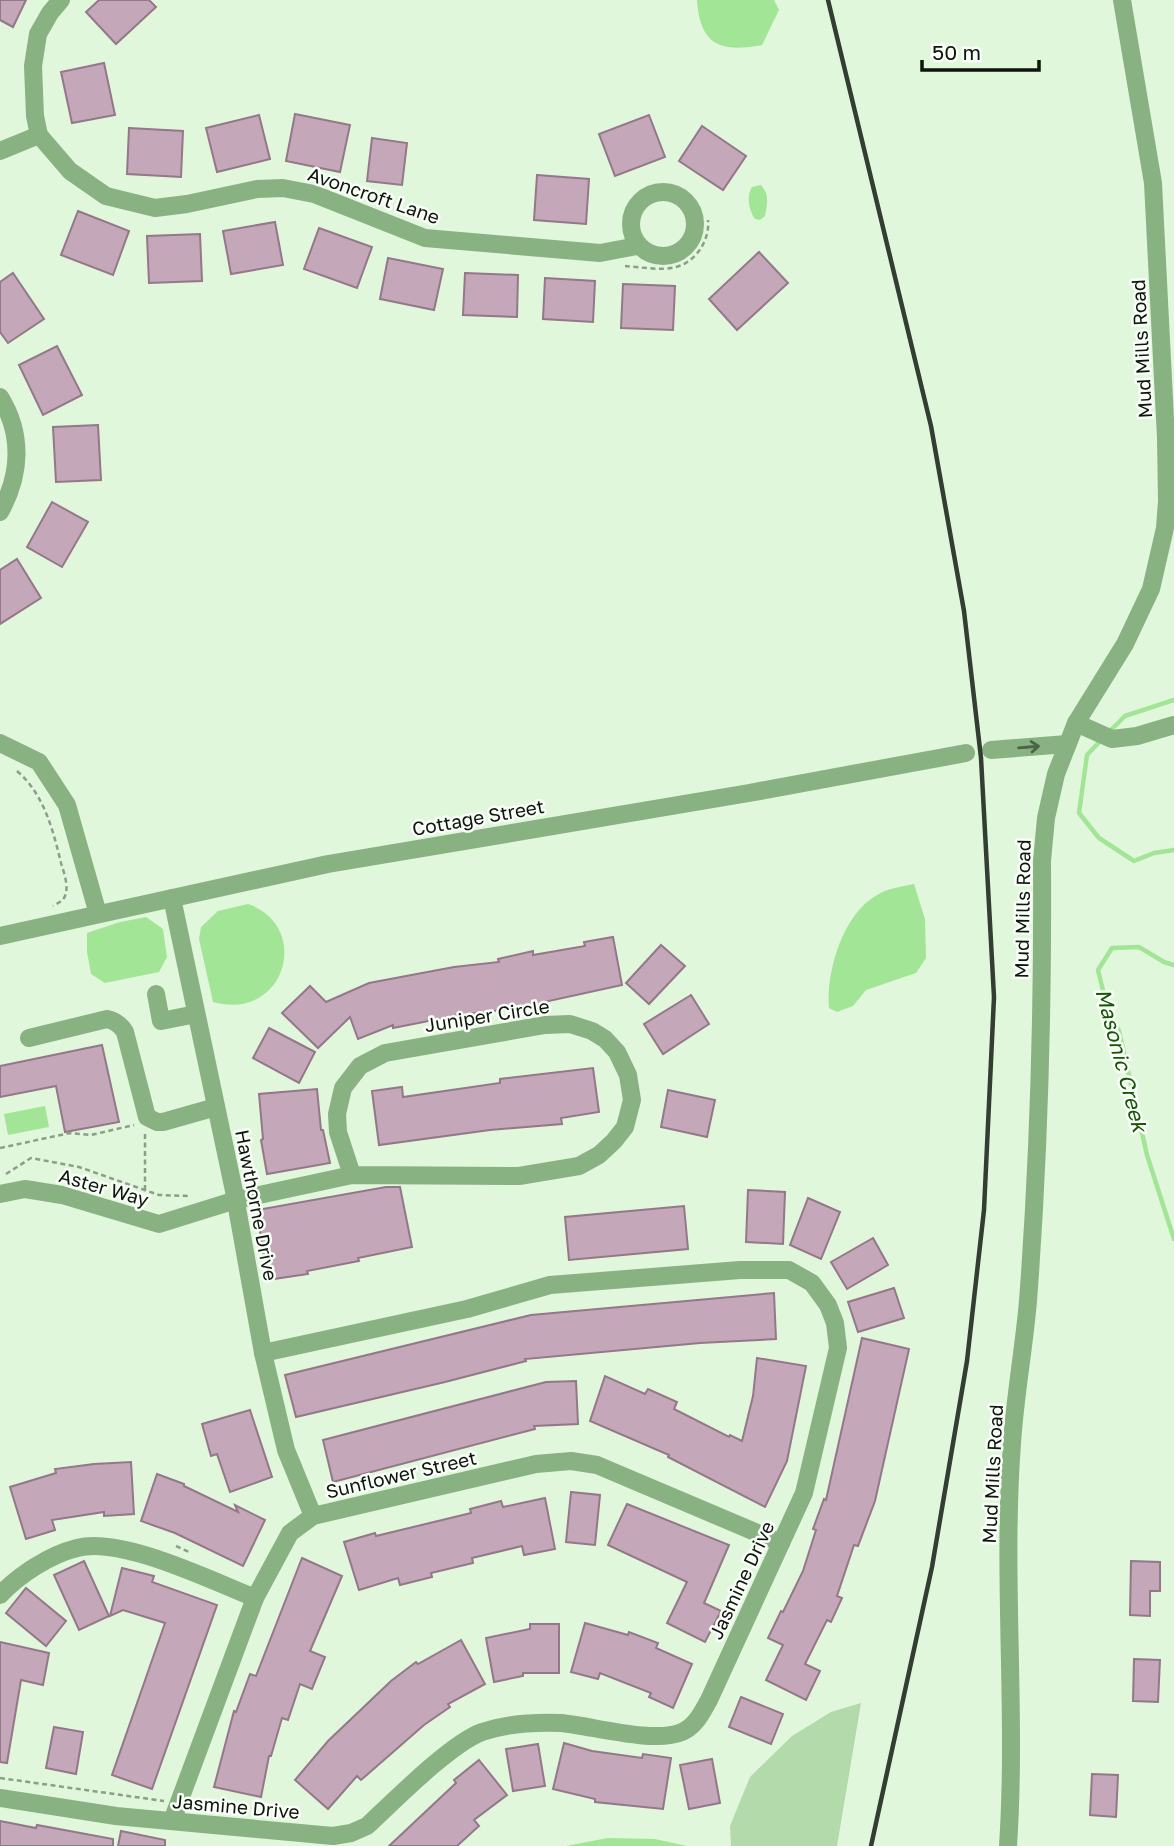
<svg xmlns="http://www.w3.org/2000/svg" width="1174" height="1846" font-family="'Golos Text',sans-serif">
	<rect width="100%" height="100%" fill="#e0f7db"/>
	<path fill="#b2daaa" d="M861,1703L837,1846H731L730,1826L750,1777L792,1736L831,1712Z"/>
	<g fill="#a3e597">
		<path d="M697,0H774L779,10L762,45C720,53 700,45 697,0Z"/>
		<path d="M761,185C770,195 767,204 765,216L760,220L755,219C749,210 746,197 752,187Z"/>
		<path d="M914,884L925,919L926,958L916,973L866,990L853,1006L837,1012L829,1008C826,971 843,914 877,895C888,888 901,887 914,884Z"/>
		<path d="M248,904C312,926 286,1022 213,1002L199,939L201,927L218,911Z"/>
		<path d="M146,917L163,929L167,957L159,972L105,983L91,974L87,952V933L120,922Z"/>
		<path d="M45,1106L49,1127L8,1135L4,1114Z"/>
		<path d="M608,1838L655,1839L687,1846H566Z"/>
	</g>
	<g fill="none" stroke-linecap="round" stroke-linejoin="round">
		<g stroke="#a3e597" stroke-width="4.5">
			<path d="M1108,733L1125,716L1174,700"/>
			<path d="M1102,739L1087,755L1079,813L1099,838L1134,861L1154,853L1174,850"/>
			<path d="M1174,965L1164,962L1139,947L1112,948L1098,970L1107,1007L1119,1031L1147,1155L1174,1239"/>
		</g>
	</g>
	<g fill="#c5a7ba" stroke="#947789" stroke-width="2">
		<path d="M0,0H26L13,27L0,20Z"/>
		<path d="M99,0H149L156,7L116,44L86,12Z"/>
		<path d="M104,63L115,115L72,123L61,72Z"/>
		<path d="M295,114L350,125L340,172L286,161Z"/>
		<path d="M259,115L270,159L217,172L206,128Z"/>
		<path d="M649,115L665,157L615,176L599,134Z"/>
		<path d="M702,126L746,156L723,190L679,161Z"/>
		<path d="M129,128L183,131L181,177L127,174Z"/>
		<path d="M372,138L407,143L402,185L367,181Z"/>
		<path d="M537,175L589,179L586,224L534,220Z"/>
		<path d="M78,211L129,231L113,275L61,255Z"/>
		<path d="M275,222L283,265L231,274L223,231Z"/>
		<path d="M319,228L372,247L357,288L304,269Z"/>
		<path d="M200,234L202,281L149,283L147,236Z"/>
		<path d="M759,252L788,283L737,330L709,299Z"/>
		<path d="M388,258L443,269L434,310L380,299Z"/>
		<path d="M13,273L44,319L8,343L0,332V282Z"/>
		<path d="M465,273L518,275L517,317L463,315Z"/>
		<path d="M545,278L595,281L593,322L543,319Z"/>
		<path d="M623,284L675,286L673,330L621,328Z"/>
		<path d="M57,346L82,395L43,415L19,365Z"/>
		<path d="M98,425L101,480L56,482L53,427Z"/>
		<path d="M52,502L88,522L62,567L27,547Z"/>
		<path d="M17,559L41,598L0,624V570Z"/>
		<path d="M613,937L622,985L544,1002V1005L510,1012L509,1009L459,1015L393,1028V1025L358,1039L350,1017L318,1048L282,1013L310,986L326,1002L369,983L454,967L499,962L498,959L533,951V955L585,946L584,942Z"/>
		<path d="M661,945L685,966L649,1004L626,983Z"/>
		<path d="M691,995L709,1024L663,1054L644,1024Z"/>
		<path d="M269,1028L315,1052L299,1083L253,1058Z"/>
		<path d="M102,1045L119,1122L65,1132L56,1086L0,1097V1066Z"/>
		<path d="M593,1068L599,1112L561,1118L562,1124L490,1130L379,1145L372,1091L402,1087L403,1097L500,1083V1079Z"/>
		<path d="M317,1089L321,1130H323L330,1163L267,1174L261,1140L263,1139L259,1094Z"/>
		<path d="M668,1090L715,1100L707,1137L661,1127Z"/>
		<path d="M386,1187H400L412,1247L358,1258L359,1261L307,1271L308,1274L267,1280L257,1210Z"/>
		<path d="M748,1190L785,1192L783,1244L746,1242Z"/>
		<path d="M808,1198L840,1212L821,1259L790,1245Z"/>
		<path d="M684,1206L688,1249L569,1260L565,1217Z"/>
		<path d="M873,1238L888,1265L847,1289L831,1262Z"/>
		<path d="M894,1288L904,1318L858,1332L848,1302Z"/>
		<path d="M774,1293L776,1339L700,1343L525,1359L526,1361L445,1382L296,1417L285,1375L531,1315Z"/>
		<path d="M862,1338L909,1349L875,1501L858,1546L854,1545L837,1596L842,1598L831,1622L827,1620L805,1664L820,1671L806,1700L766,1680L783,1645L768,1638L781,1611L783,1612L803,1571L816,1530L813,1529L824,1499L826,1500Z"/>
		<path d="M757,1358L806,1366L787,1461L765,1507L668,1457L669,1455L590,1421L605,1376L645,1394L648,1389L677,1402L674,1409L729,1437L730,1435L742,1441L753,1396Z"/>
		<path d="M576,1381L578,1424L534,1426L535,1429L333,1482L323,1440L546,1382Z"/>
		<path d="M250,1410L272,1477L230,1492L217,1454L211,1456L202,1424Z"/>
		<path d="M131,1462L134,1514L104,1516V1512L52,1520L55,1530L26,1539L10,1487L56,1473L55,1469L94,1464Z"/>
		<path d="M157,1474L184,1484V1486L238,1512L235,1505L265,1520L243,1566L175,1533L141,1521Z"/>
		<path d="M571,1492L600,1495L595,1545L566,1542Z"/>
		<path d="M545,1498L555,1549L524,1555L522,1546L472,1558L473,1563L431,1573L432,1577L400,1585L398,1578L359,1590L344,1542L375,1533L376,1536L471,1513L470,1509L501,1501L503,1507Z"/>
		<path d="M627,1504L729,1545L704,1603L721,1611L705,1642L667,1623L687,1582L608,1545Z"/>
		<path d="M302,1558L342,1576L310,1651L325,1657L312,1689L300,1684L288,1720L282,1718L271,1756H269L261,1797L214,1787L234,1711L236,1712L250,1674L256,1676Z"/>
		<path d="M84,1561L109,1616L79,1630L54,1575Z"/>
		<path d="M1131,1561L1160,1562V1591H1150V1616L1130,1615Z"/>
		<path d="M122,1568L154,1576L152,1582L217,1605L152,1789L112,1775L165,1623L123,1610L110,1616Z"/>
		<path d="M26,1588L66,1621L46,1646L6,1613Z"/>
		<path d="M585,1623L628,1635L629,1632L658,1643L656,1648L692,1664L673,1708L649,1697L651,1693L600,1673L598,1679L571,1672Z"/>
		<path d="M530,1624H559V1673H523V1676L494,1682L486,1638L530,1629Z"/>
		<path d="M461,1640L485,1684L448,1704L450,1707L424,1725L361,1780L357,1776L328,1809L295,1780L328,1741L391,1681L416,1662L418,1664Z"/>
		<path d="M0,1642L49,1653L43,1685L21,1680L7,1763L0,1762Z"/>
		<path d="M1134,1659L1160,1660L1158,1702L1133,1701Z"/>
		<path d="M741,1697L783,1714L771,1744L729,1727Z"/>
		<path d="M54,1727L83,1732L76,1774L46,1768Z"/>
		<path d="M564,1743L592,1751L642,1758L643,1754L671,1758L663,1809L595,1802V1799L553,1789Z"/>
		<path d="M538,1744L545,1786L513,1791L506,1749Z"/>
		<path d="M712,1759L720,1803L689,1809L680,1765Z"/>
		<path d="M479,1760L507,1795L474,1820L479,1826L457,1846H389L456,1783L454,1780Z"/>
		<path d="M1092,1774L1118,1775L1116,1817L1090,1815Z"/>
		<path d="M0,1821L36,1828L37,1825L113,1839V1846H0Z"/>
		<path d="M121,1831L165,1840V1846H118Z"/>
	</g>
	<g fill="none" stroke-linecap="round" stroke-linejoin="round">
		<g stroke="#8c9e89" stroke-width="2.5" stroke-dasharray="5 3.5" stroke-linecap="butt">
			<path d="M625,266C640,267 661,271 676,267C696,262 710,240 708,220"/>
			<path d="M17,771C44,794 53,830 61,863C64,873 69,886 65,896C63,901 58,903 53,906"/>
			<path d="M0,1148L70,1133L91,1135L134,1125"/>
			<path d="M6,1174L31,1158L79,1167L159,1195L189,1196"/>
			<path d="M145,1190V1134"/>
			<path d="M176,1546L189,1552"/>
			<path d="M0,1778L164,1801"/>
		</g>
		<g stroke="#88b281" stroke-width="18">
			<path d="M61,0L50,13L38,34L33,66L35,116L39,135L70,171L106,196L155,208L187,204L257,189L283,188L314,194L425,238L600,253L637,246"/>
			<path d="M0,151L39,135"/>
			<circle cx="663" cy="224" r="32"/>
			<path d="M0,397C23,434 21,475 0,512"/>
			<path d="M1076,723L1112,739L1137,736L1174,725"/>
			<path d="M0,743L39,762L67,805L98,914"/>
			<path d="M991,750L1067,744"/>
			<path d="M172,898L234,1191L263,1353L286,1450L313,1516"/>
			<path d="M0,936L328,864L749,793L966,753"/>
			<path d="M156,994L161,1021L196,1014"/>
			<path d="M29,1038L107,1019C115,1021 121,1025 125,1032L147,1117L157,1122H163L216,1107"/>
			<path d="M0,1194L25,1189L62,1195L159,1224L236,1200L352,1175L519,1176L579,1166L599,1155L614,1141L625,1127L632,1100L628,1075L617,1052L605,1039L592,1031L570,1024L545,1025L385,1053L360,1066L343,1088L337,1114L338,1132L352,1175"/>
			<path d="M0,1595C19,1575 49,1555 77,1548C121,1536 212,1581 255,1598"/>
			<path d="M0,1798L116,1816L333,1836L351,1833L367,1826C394,1801 450,1744 482,1732C506,1724 536,1722 561,1723C593,1726 654,1744 682,1732C696,1726 702,1712 709,1700L804,1493L838,1348L835,1323L828,1305L812,1283L789,1270H740L550,1285L467,1309L263,1353"/>
			<path d="M172,1821L255,1598L290,1533L313,1516L536,1464L571,1461L597,1465L781,1543"/>
			<path d="M1008,1846C1017,1712 1002,1577 1012,1443C1015,1396 1024,1348 1028,1301C1039,1154 1043,1008 1042,861L1046,818L1056,774L1076,723L1125,644L1151,589L1165,528L1167,501L1166,438L1153,183L1122,0"/>
		</g>
		<path stroke="#333d31" stroke-width="4.5" d="M828,0L931,426L964,611L981,758L994,997L984,1210L967,1361L932,1567L871,1846"/>
	</g>
	<defs><path id="oneway-shaft" d="M-6 0H5M1.5-3L5.5 0L1.5 3" fill="none" stroke-width="1.6" stroke-linecap="round" stroke-linejoin="round" transform="scale(1.75)"/></defs>
	<use stroke="#4a6446" href="#oneway-shaft" transform="translate(1029 747) rotate(-5)"/>
	<g text-anchor="middle" dominant-baseline="central" stroke-width="5" stroke-linejoin="round" paint-order="stroke">
		<g font-size="19" fill="#0d150c" stroke="#f9fef8">
			<text transform="translate(374 195) rotate(19)">Avoncroft Lane</text>
			<text transform="translate(1141 349) rotate(-93)">Mud Mills Road</text>
			<text transform="translate(478 817) rotate(-10)">Cottage Street</text>
			<text transform="translate(1022 909) rotate(-89)">Mud Mills Road</text>
			<text transform="translate(487 1015) rotate(-9)">Juniper Circle</text>
			<text transform="translate(104 1187) rotate(16)">Aster Way</text>
			<text transform="translate(257 1205) rotate(79)">Hawthorne Drive</text>
			<text transform="translate(401 1474) rotate(-13)">Sunflower Street</text>
			<text transform="translate(992 1474) rotate(-87)">Mud Mills Road</text>
			<text transform="translate(741 1580) rotate(-65)">Jasmine Drive</text>
			<text transform="translate(236 1806) rotate(5)">Jasmine Drive</text>
		</g>
		<g font-size="21" font-style="italic" fill="#165506" stroke="#f9fef8">
			<text transform="translate(1122 1060) rotate(75)">Masonic Creek</text>
		</g>
	</g>
	<path d="M922 60v10h117v-10" fill="none" stroke="#0d150c" stroke-width="3.5"/>
	<text x="932" y="60" font-size="21" fill="#0d150c" stroke="#f9fef8" stroke-width="5" paint-order="stroke">50 m</text>
</svg>
